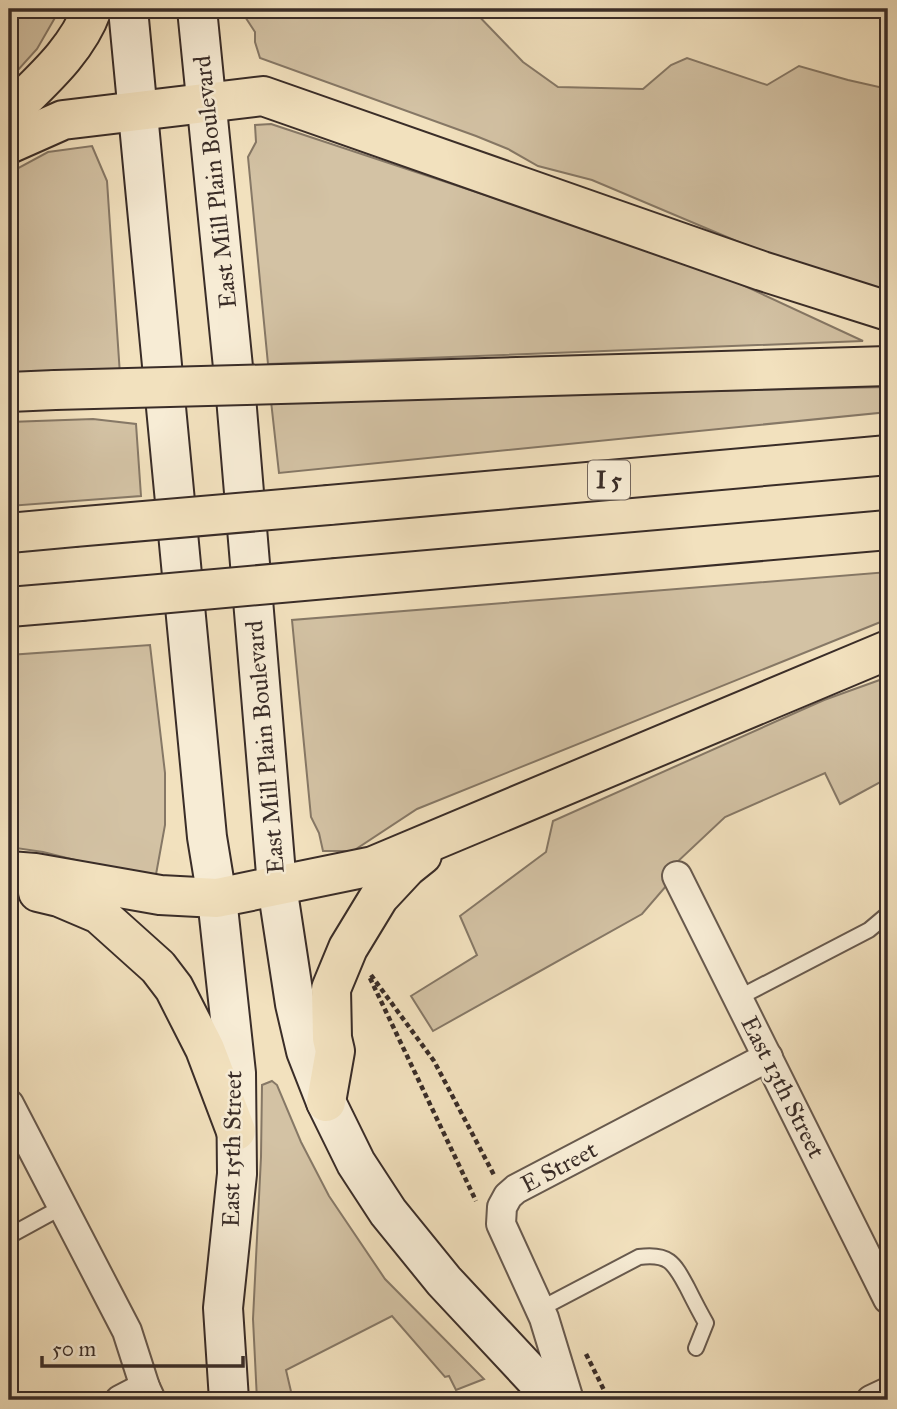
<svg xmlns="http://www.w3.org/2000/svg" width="897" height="1409" font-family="'IM FELL Great Primer',serif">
	<rect width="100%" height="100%" fill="#f2e1be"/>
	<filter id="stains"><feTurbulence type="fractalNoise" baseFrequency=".00286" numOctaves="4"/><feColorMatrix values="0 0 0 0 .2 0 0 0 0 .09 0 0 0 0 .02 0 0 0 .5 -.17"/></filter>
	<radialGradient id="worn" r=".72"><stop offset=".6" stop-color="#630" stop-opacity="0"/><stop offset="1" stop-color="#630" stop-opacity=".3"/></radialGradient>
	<g fill="#d3c2a4" stroke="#867866" stroke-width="2">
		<path d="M9,9H60L37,49L9,80Z"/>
		<path d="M240,9H472L523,62L558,87L643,89L671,65L687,58L767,85L799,66L848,80L888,89V293L753,248L592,180L538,166L508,149L476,136L260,58L255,42V32Z"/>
		<path d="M271,124L708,269L863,341L268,364L248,157L256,142L255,125Z"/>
		<path d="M92,146L107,181L120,375L9,382V173L48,152Z"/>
		<path d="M888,387V412L279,473L271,401Z"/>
		<path d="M93,419L136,424L141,496L9,506V422Z"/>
		<path d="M888,572V619L417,809L353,851H323L319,833L311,817L292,620Z"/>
		<path d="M150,645L165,773V825L155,880L43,852L9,847V655Z"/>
		<path d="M888,677V778L840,804L825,773L725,817L675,864L667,885L642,914L433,1031L411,996L477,955L460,916L546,852L553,821L824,700Z"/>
		<path d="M272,1081L277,1085L301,1142L329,1196L385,1279L484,1379L456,1390L449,1376L445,1377L392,1316L286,1370L293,1400H257L253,1319L261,1157L262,1085Z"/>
	</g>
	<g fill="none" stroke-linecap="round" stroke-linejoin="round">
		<g stroke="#685a4e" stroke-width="18">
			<g id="service">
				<path d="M738,998L869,930L888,914"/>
				<path d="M9,1236L62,1207"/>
				<path d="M540,1309L639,1257C669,1253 674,1263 687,1287C693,1299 699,1311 706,1323L696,1348"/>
			</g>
		</g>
		<g stroke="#685a4e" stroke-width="32">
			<g id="minor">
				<path d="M677,876L888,1299"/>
				<path d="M9,1104L127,1331L145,1387L151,1400"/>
				<path d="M120,1400L145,1387"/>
				<path d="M569,1400L544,1318L501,1224L502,1207L508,1196L516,1189L768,1057"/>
				<path d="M871,1400L888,1392"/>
			</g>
		</g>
		<g stroke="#3a2d28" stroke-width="42">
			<g id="secondary">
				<path d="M128,9L207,837L217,898L236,1073L237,1174L223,1308L229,1400"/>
				<path d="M197,9L236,397L277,886L295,1004L306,1051L326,1102L356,1163L388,1212L444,1281L555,1400"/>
			</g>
		</g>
		<g stroke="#3a2d28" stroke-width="42">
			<g id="motorway">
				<path d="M9,113C40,82 77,51 92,9"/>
				<path d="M9,144L63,120L263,96L762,271L888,311"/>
				<path d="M317,383L888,366"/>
				<path d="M9,392L55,390"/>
				<path d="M329,505L888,455"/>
				<path d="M9,533L74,527"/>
				<path d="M337,578L888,530"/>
				<path d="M9,607L81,601"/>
				<path d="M9,871L35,873L160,895L217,898L373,866L888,650"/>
				<path d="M38,892L59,897L99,914L158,967L174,988L205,1049L236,1131"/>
				<path d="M326,1102L335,1051L332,1038L331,989L348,948L379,897L407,867L422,855"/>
			</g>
		</g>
		<g stroke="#3a2d28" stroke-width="4.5" stroke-dasharray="5 3.5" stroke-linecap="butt">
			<path d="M371,975L434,1061L494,1175"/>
			<path d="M370,978L476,1201"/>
			<path d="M586,1354L609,1400"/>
		</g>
		<use href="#service" stroke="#f7ecd5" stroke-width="14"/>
		<use href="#minor" stroke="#f7ecd5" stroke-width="28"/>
		<use href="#secondary" stroke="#f7ecd5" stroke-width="38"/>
		<use href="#motorway" stroke="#f2e1be" stroke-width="38"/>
		<g stroke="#3a2d28" stroke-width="42" stroke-linecap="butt">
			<g id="motorway-bridge">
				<path d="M55,390L317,383"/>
				<path d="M74,527L329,505"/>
				<path d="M81,601L337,578"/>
			</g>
		</g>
		<use href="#motorway-bridge" stroke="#f2e1be" stroke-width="38"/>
	</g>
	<g text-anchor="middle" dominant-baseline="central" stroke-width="5" stroke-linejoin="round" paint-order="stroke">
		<rect fill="#f7ecd5" stroke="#73665c" stroke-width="2" x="588" y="460.5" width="42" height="39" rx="5"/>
		<g font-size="23" font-weight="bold" fill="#3a2d28">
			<text x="609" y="480">I 5</text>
		</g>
		<g font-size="24" fill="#3a2d28" stroke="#f7ecd5">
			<text transform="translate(215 182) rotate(-96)">East Mill Plain Boulevard</text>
			<text transform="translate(265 747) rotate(-95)">East Mill Plain Boulevard</text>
			<text transform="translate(783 1087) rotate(63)">East 13th Street</text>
			<text transform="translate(232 1149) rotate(-89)">East 15th Street</text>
			<text transform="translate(559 1167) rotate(-28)">E Street</text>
		</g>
	</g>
	<rect width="897" height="1409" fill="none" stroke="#f2e1be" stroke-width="35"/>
	<rect x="10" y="10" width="876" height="1388" fill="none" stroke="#3a2d28" stroke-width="3.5"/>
	<rect x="18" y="18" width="862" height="1374" fill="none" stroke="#3a2d28" stroke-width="2"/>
	<path d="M42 1356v10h201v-10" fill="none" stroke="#3a2d28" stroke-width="3.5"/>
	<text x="52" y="1356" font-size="21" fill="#3a2d28" stroke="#f7ecd5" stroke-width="5" paint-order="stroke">50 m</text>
	<rect width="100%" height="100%" filter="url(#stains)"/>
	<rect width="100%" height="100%" fill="url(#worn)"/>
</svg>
